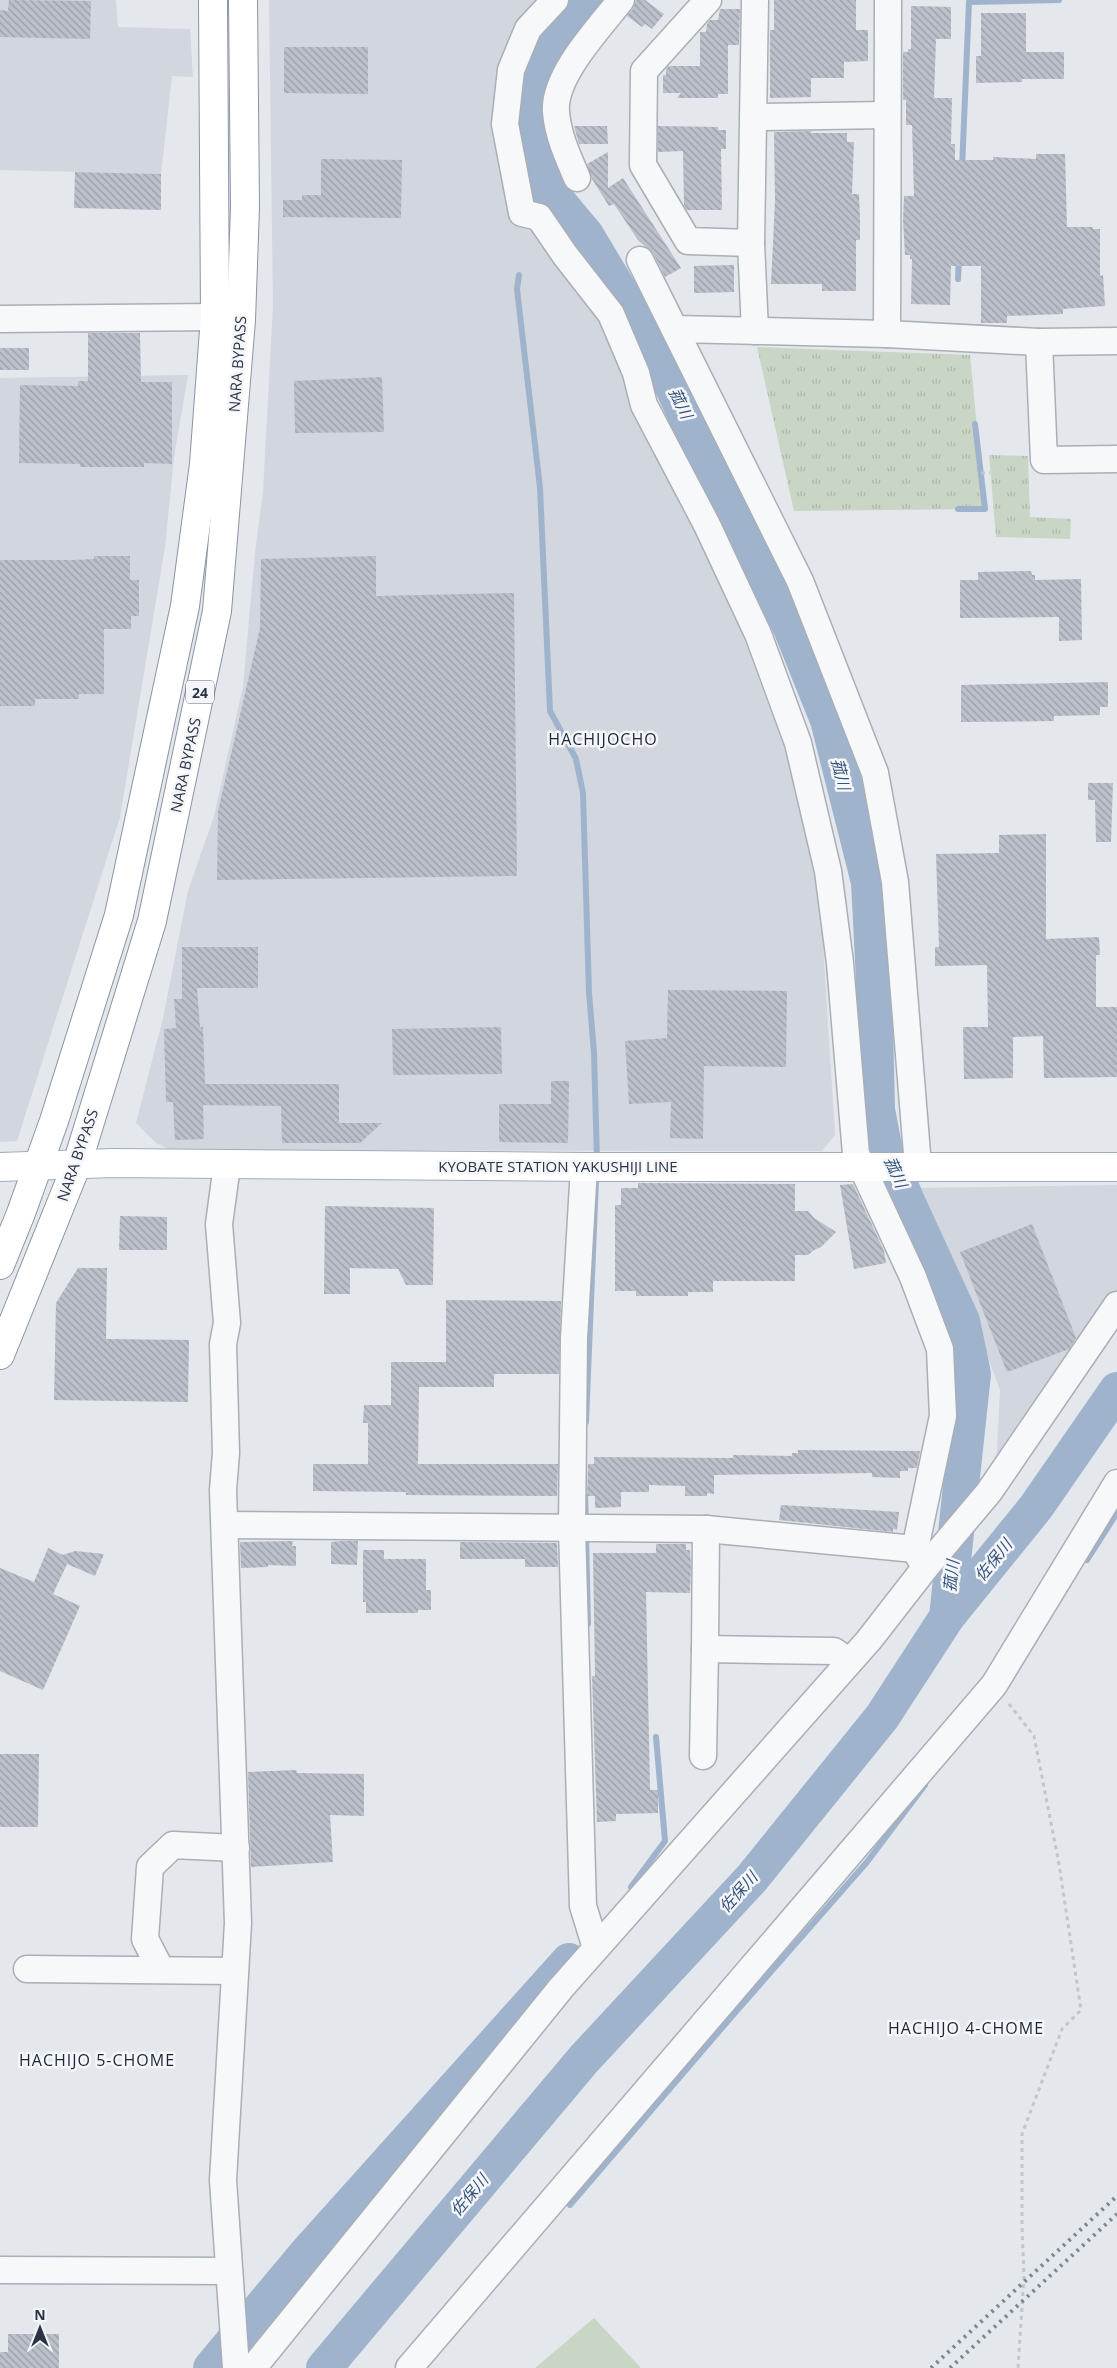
<svg xmlns="http://www.w3.org/2000/svg" width="1117" height="2368" font-family="'Open Sans','Noto Sans JP',sans-serif">
	<defs>
		<pattern id="park-tufts" width="24" height="20" patternUnits="userSpaceOnUse" patternTransform="scale(1.25)"><rect width="24" height="20" fill="#c9d6c5"/><path d="M3 7l-1-3M5 7V3M7 7l1-3M15 17l-1-3M17 17v-4M19 17l1-3" fill="none" stroke="#adb8ab"/></pattern>
		<pattern id="building-back-hatch" width="6" height="6" patternUnits="userSpaceOnUse" patternTransform="scale(1.25)"><rect width="6" height="6" fill="#bbc0ca"/><path d="M-1 5l2 2M0 0l6 6M5-1l2 2" fill="none" stroke="#989da6"/></pattern>
	</defs>
	<rect width="100%" height="100%" fill="#e4e7ec"/>
	<g fill="#d2d6de">
		<path d="M0,0H116L118,27L190,29L193,77L172,76L161,174L0,170Z"/>
		<path d="M269,0H541L505,60L535,225L592,304L636,411L736,617L798,785L820,895L835,1135L822,1151L170,1150L156,1143L136,1123L163,1018L188,891L214,816L243,687L255,552L263,492L273,306Z"/>
		<path d="M188,375L174,457L165,547L120,817L17,1141L0,1142V378Z"/>
		<path d="M1117,1185V1297L996,1468L1000,1390L959,1279L917,1188Z"/>
	</g>
	<path fill="#c9d6c5" d="M594,2318L641,2368H535Z"/>
	<g fill="url(#park-tufts)">
		<path d="M757,347L970,355L985,509L794,511Z"/>
		<path d="M989,455L1028,456L1030,517L1071,519L1070,539L996,537Z"/>
	</g>
	<g fill="none" stroke-linecap="round" stroke-linejoin="round">
		<g stroke="#9fb4cc" stroke-width="6">
			<path d="M962,169L969,2L1059,0"/>
			<path d="M519,275L517,289L540,488L550,711L576,759L583,793L589,993L594,1053L597,1160"/>
			<path d="M958,279L959,258"/>
			<path d="M958,509H985L975,424"/>
			<path d="M586,1422L596,1180"/>
			<path d="M585,1497L586,1522"/>
			<path d="M586,1534L588,1624"/>
			<path d="M1087,1560L1117,1513"/>
			<path d="M631,1887L665,1841L656,1737"/>
			<path d="M570,2205L733,2015L867,1862L925,1785"/>
		</g>
		<g stroke="#9fb4cc" stroke-width="36">
			<path d="M585,0L555,41L529,88L528,134L550,192L586,235L659,357L696,438L791,628L828,720L869,882L874,980L877,1110L884,1146L906,1199L962,1321L973,1374L947,1617"/>
			<path d="M211,2368L307,2253L569,1961"/>
			<path d="M324,2368L584,2059L752,1878L882,1717L947,1617L1036,1507L1117,1390"/>
		</g>
	</g>
	<g fill="url(#building-back-hatch)">
		<path d="M9,0L91,1L90,39L0,37V10L8,11Z"/>
		<path d="M636,0H645L664,14L652,29L645,24L642,27L627,16L633,9Z"/>
		<path d="M774,0H856V30H868V61L844,62V78H811V97L770,98V30H774Z"/>
		<path d="M911,6L951,7V39H936L934,98H952L951,144H955V160H993V157L1036,159V154H1065L1067,227H1093V229H1100V276L1103,275L1105,306L1063,309V314L1007,316V323H981V266H951L950,305L911,304L912,259H910V255H905L903,220L904,196H914L912,125H906V100H903V52H908V49H911Z"/>
		<path d="M720,9H740L739,45H728V94H718V98H677L681,93H663V75H666V69L669,66H700V32H706L707,24L710,20H718Z"/>
		<path d="M981,13H1026V52H1064V79H1022V82L976,83V56H981Z"/>
		<path d="M284,47H368V94L284,93Z"/>
		<path d="M574,126H607L608,144H579Z"/>
		<path d="M658,126L718,127V130H726V149H721L722,210H687L684,205L683,151L658,152Z"/>
		<path d="M811,131V133H847V142H854L852,194H859L860,219V240H856V291H822V284H771L775,201L774,132Z"/>
		<path d="M608,152V188L623,178L681,268L665,277L653,253L638,240L614,204L609,206L592,179L587,164Z"/>
		<path d="M321,159L402,160L401,218L283,217V200H302V195H321Z"/>
		<path d="M75,172L161,174V210L74,208Z"/>
		<path d="M734,265V292L694,293V266Z"/>
		<path d="M88,333H140L141,382H172V464L144,463V467H80V464L19,463L20,385L78,386V381H88Z"/>
		<rect x="0" y="348" width="29" height="22"/>
		<path d="M382,377L384,432L295,433L294,381Z"/>
		<path d="M94,556H130V580H139V616H131V629H104V694H79V699H35V706H0V560H72L94,559Z"/>
		<path d="M376,556V596L514,593L517,876L217,880L218,811L260,628L261,559Z"/>
		<path d="M1031,571L1032,575H1035V580L1081,579L1082,640L1059,641V617L960,618V580H978V572Z"/>
		<path d="M1108,682V707H1100V715L1054,716V721L961,722V685Z"/>
		<path d="M1088,783H1113L1111,842H1096L1095,800H1088Z"/>
		<path d="M1046,834V939L1099,937L1100,955H1096V1007H1117V1077L1044,1078L1043,1036L1013,1037V1078L964,1079L963,1027H988L987,965L935,966V947H939L936,854L999,853V835Z"/>
		<path d="M182,947H258V988H197L200,1027H203L205,1084H339V1123H382L360,1143H282L281,1106L203,1105L204,1139L175,1140L173,1102H166L164,1029L176,1028L174,999H182Z"/>
		<path d="M668,990L787,991L786,1067L704,1066L703,1139L670,1138L671,1102L629,1104L625,1041L667,1038Z"/>
		<path d="M501,1027L502,1074L393,1075L392,1029Z"/>
		<path d="M551,1081H569L568,1143L499,1142V1104H551Z"/>
		<path d="M638,1183L795,1184V1211H808L814,1218L836,1232L821,1247L814,1250L808,1255H795V1281H713V1292H688V1296H636V1291H615V1205H621V1188H638Z"/>
		<path d="M853,1184L884,1251L886,1263L854,1269L840,1185Z"/>
		<path d="M325,1206L434,1208L433,1285H406L398,1269L350,1268V1294H324Z"/>
		<path d="M120,1216L167,1217V1250H119Z"/>
		<path d="M1032,1224L1076,1338L1069,1349L1007,1372L960,1252Z"/>
		<path d="M78,1268H107L106,1339L189,1340L188,1402L54,1400L56,1303Z"/>
		<path d="M446,1300L561,1301L559,1374H494V1387H419L418,1464H558L557,1496L406,1495V1492L313,1491V1464H368V1423H363L364,1405H391V1362H446Z"/>
		<path d="M798,1450L920,1451L917,1468H908V1471H900V1478L872,1477V1473L714,1475V1494L707,1493V1496H685V1486L649,1485V1492H621V1507L595,1508V1496H587L588,1464H594V1457L733,1458V1455L792,1456V1453H798Z"/>
		<path d="M781,1505L899,1512L897,1530L893,1529V1532L779,1520Z"/>
		<path d="M293,1541L292,1546H296V1566L268,1565V1567L241,1568L240,1542Z"/>
		<path d="M342,1541H358L357,1565L331,1564V1542Z"/>
		<path d="M460,1542L557,1543L558,1567H525V1559H460Z"/>
		<path d="M656,1544H686V1550H690L691,1566L690,1593L646,1592L650,1790H658V1813L616,1814V1821L597,1822L592,1676H595L593,1553H656Z"/>
		<path d="M48,1548L63,1555L75,1551L104,1554L95,1576L67,1564L53,1594L80,1606L43,1690L0,1671V1568L34,1582Z"/>
		<path d="M363,1550H384V1559H426V1590H431V1610H418V1613H366V1602H363Z"/>
		<path d="M0,1754H39L38,1827H0Z"/>
		<path d="M296,1770L297,1773L364,1774V1816L330,1815L333,1862L251,1867L248,1772Z"/>
		<path d="M8,2334H59V2368H0V2352H8Z"/>
	</g>
	<g fill="none" stroke-linecap="round" stroke-linejoin="round">
		<g stroke="#a9aeb7" stroke-width="29">
			<g id="minor">
				<path d="M555,0L528,29L511,70L505,124L522,213L539,217L565,255L611,314L636,373L644,405L707,525L758,634L798,743L828,871L840,963L856,1154L913,1277L940,1349L943,1416L915,1549L925,1568"/>
				<path d="M708,0L644,71L643,165L688,241L751,243"/>
				<path d="M754,117L887,115"/>
				<path d="M577,178C568,157 558,136 556,112C553,76 599,28 621,0"/>
				<path d="M640,260L800,581L875,773L895,882L918,1166"/>
				<path d="M0,319L215,317"/>
				<path d="M675,329L887,334L1039,342L1117,341"/>
				<path d="M755,331L751,243L755,0"/>
				<path d="M887,334L888,0"/>
				<path d="M1039,342L1044,460L1117,459"/>
				<path d="M227,1165L219,1224L227,1323L223,1344L226,1453L223,1490L238,1923L223,2180L236,2368"/>
				<path d="M584,1167L574,1338L572,1528L583,1906L596,1948"/>
				<path d="M225,1525L706,1529L915,1549"/>
				<path d="M706,1529L705,1649L834,1651L849,1662"/>
				<path d="M703,1756L705,1649"/>
				<path d="M27,1969L235,1971"/>
				<path d="M161,1970L145,1939L150,1867L173,1845L236,1848"/>
				<path d="M0,2270L229,2271"/>
				<path d="M253,2368L561,1988L869,1640L925,1568L989,1492L1117,1305"/>
				<path d="M409,2368L994,1685L1117,1483"/>
			</g>
		</g>
		<g stroke="#a3abb8" stroke-width="30">
			<path id="major" d="M0,1167L113,1163L584,1167H1117"/>
		</g>
		<g stroke="#8b94a3" stroke-width="30">
			<g id="highway">
				<path d="M0,1265L21,1213L54,1121L119,915L185,606L204,464L215,317L213,0"/>
				<path d="M0,1355L77,1164L152,921L217,611L241,320L245,207L243,0"/>
			</g>
		</g>
		<g stroke="#c2c5cb" stroke-width="3" stroke-dasharray="4 4" stroke-linecap="butt">
			<path d="M981,473H990"/>
			<path d="M1009,1704L1034,1736L1059,1864L1081,2010L1062,2029L1022,2134V2227L1024,2277L1018,2368"/>
		</g>
		<use href="#minor" stroke="#f7f8fa" stroke-width="26"/>
		<use href="#major" stroke="#fff" stroke-width="28"/>
		<use href="#highway" stroke="#fff" stroke-width="28"/>
		<g stroke="#7d8696" stroke-width="4" stroke-dasharray="2.5 5" stroke-linecap="butt">
			<path d="M931,2368L1117,2196"/>
			<path d="M950,2368L1117,2214"/>
		</g>
	</g>
	<g text-anchor="middle" dominant-baseline="central" stroke-width="5" stroke-linejoin="round" paint-order="stroke">
		<rect fill="#f4f6f9" stroke="#676e7b" stroke-width="1" x="186" y="680.5" width="28" height="23" rx="4"/>
		<g font-size="14" font-weight="bold" fill="#2b3445">
			<text x="200" y="692">24</text>
		</g>
		<g font-size="15" fill="#2b3445" stroke="#f4f6f9">
			<text transform="translate(237 364) rotate(-86)">NARA BYPASS</text>
			<text transform="translate(185 765) rotate(-78)">NARA BYPASS</text>
			<text transform="translate(77 1155) rotate(-71)">NARA BYPASS</text>
			<text x="558" y="1166">KYOBATE STATION YAKUSHIJI LINE</text>
		</g>
		<g font-size="16" font-style="italic" fill="#34527a" stroke="#f4f6f9">
			<text transform="translate(681 403) rotate(64)">菰川</text>
			<text transform="translate(841 774) rotate(76)">菰川</text>
			<text transform="translate(896 1172) rotate(66)">菰川</text>
			<text transform="translate(993 1560) rotate(-51)">佐保川</text>
			<text transform="translate(951 1576) rotate(-84)">菰川</text>
			<text transform="translate(738 1892) rotate(-48)">佐保川</text>
			<text transform="translate(469 2195) rotate(-50)">佐保川</text>
		</g>
		<g font-size="16" letter-spacing="1" fill="#1d2536" stroke="#f4f6f9">
			<text x="603" y="739">HACHIJOCHO</text>
			<text x="966" y="2028">HACHIJO 4-CHOME</text>
			<text x="97" y="2060">HACHIJO 5-CHOME</text>
		</g>
	</g>
	<g transform="translate(40 2328)" stroke="#f4f6f9" stroke-width="4" paint-order="stroke">
	<path d="M0-4L9 19L0 12L-9 19Z" fill="#2b3445"/>
	<text y="-8" font-size="14" font-weight="bold" text-anchor="middle" fill="#2b3445">N</text>
	</g>
</svg>
